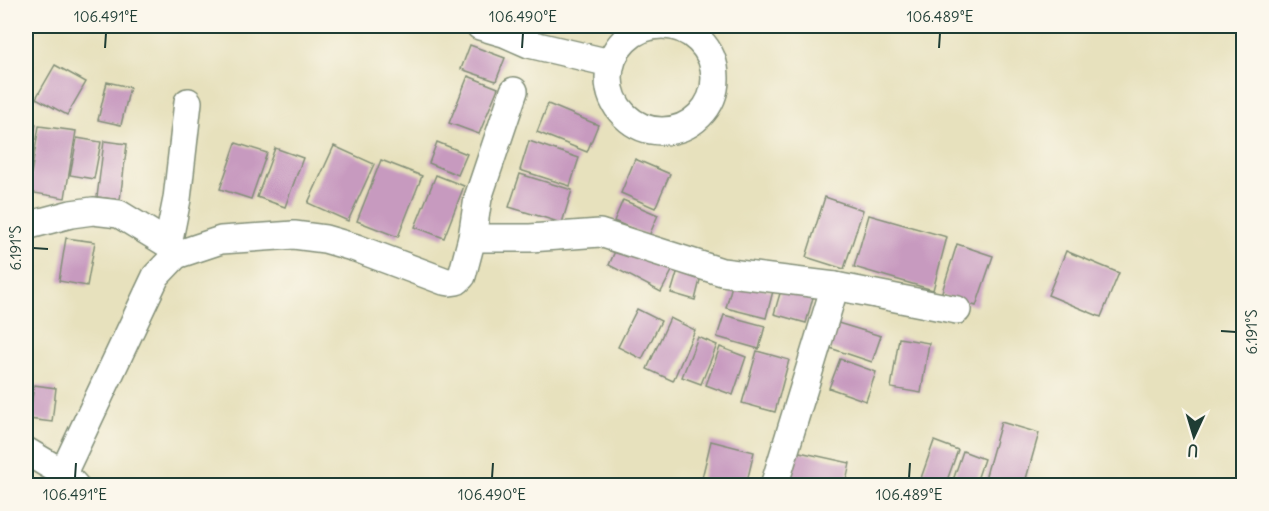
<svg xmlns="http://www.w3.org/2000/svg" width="1269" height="511" font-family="Delius,sans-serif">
	<rect width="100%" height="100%" fill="#fbf7ec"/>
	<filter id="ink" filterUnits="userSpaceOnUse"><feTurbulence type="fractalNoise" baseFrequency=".0167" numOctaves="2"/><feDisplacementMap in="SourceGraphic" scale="12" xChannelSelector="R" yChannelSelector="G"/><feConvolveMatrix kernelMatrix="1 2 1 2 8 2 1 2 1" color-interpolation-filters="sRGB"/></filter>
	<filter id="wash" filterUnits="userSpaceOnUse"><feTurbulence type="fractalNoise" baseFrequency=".008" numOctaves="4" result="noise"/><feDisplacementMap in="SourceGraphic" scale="24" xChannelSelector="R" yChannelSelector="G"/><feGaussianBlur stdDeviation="1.35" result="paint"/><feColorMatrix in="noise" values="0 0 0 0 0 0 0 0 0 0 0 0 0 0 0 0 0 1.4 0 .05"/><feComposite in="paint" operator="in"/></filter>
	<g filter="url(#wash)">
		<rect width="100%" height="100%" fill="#e7e1bd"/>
		<g id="blocks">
			<g fill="#c79abf">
				<path d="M470,45L505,58L496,81L461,69Z"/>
				<path d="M55,65L86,82L67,115L36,98Z"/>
				<path d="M468,76L498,88L479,134L449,123Z"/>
				<path d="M107,82L130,87L121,125L98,120Z"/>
				<path d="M548,104L598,125L587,152L537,132Z"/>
				<path d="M26,122L36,124L29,154H26Z"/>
				<path d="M39,126L76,131L65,198L28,192Z"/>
				<path d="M77,138L101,142L94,179L70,175Z"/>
				<path d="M104,141L127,144L120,200L97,197Z"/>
				<path d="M529,141L579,158L570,186L520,170Z"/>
				<path d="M437,142L467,154L458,175L429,163Z"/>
				<path d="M236,143L267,153L251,199L220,189Z"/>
				<path d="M334,146L374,164L348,221L308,203Z"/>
				<path d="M275,148L303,158L285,207L257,197Z"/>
				<path d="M635,159L670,174L655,208L621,193Z"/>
				<path d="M381,160L422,176L398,237L357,221Z"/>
				<path d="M520,174L572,190L562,223L509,207Z"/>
				<path d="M436,175L464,186L444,238L415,227Z"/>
				<path d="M825,197L863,210L844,269L806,257Z"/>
				<path d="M623,200L658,215L649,236L614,221Z"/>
				<path d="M869,215L947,237L933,290L854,267Z"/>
				<path d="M66,238L95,242L87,286L59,281Z"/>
				<path d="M619,242L673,269L661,292L609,265Z"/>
				<path d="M957,244L993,256L976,306L941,295Z"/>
				<path d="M1066,251L1119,273L1101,317L1048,295Z"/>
				<path d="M679,266L702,272L695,300L671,293Z"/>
				<path d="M733,281L773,291L766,318L726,308Z"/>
				<path d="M783,283L815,290L806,323L774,314Z"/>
				<path d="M637,309L661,321L642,359L618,347Z"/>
				<path d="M724,315L765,326L759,349L717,337Z"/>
				<path d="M670,318L695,330L673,381L647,369Z"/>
				<path d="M838,323L881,336L872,362L830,348Z"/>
				<path d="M698,337L717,345L701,384L682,377Z"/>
				<path d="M899,338L929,343L921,393L891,388Z"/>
				<path d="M720,347L746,357L733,395L706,385Z"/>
				<path d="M757,351L789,360L775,412L742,403Z"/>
				<path d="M840,359L876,372L866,401L829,388Z"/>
				<path d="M34,385L56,388L52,422L29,419Z"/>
				<path d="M1001,422L1039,433L1024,486H983Z"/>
				<path d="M711,441L754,452L746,486H717L701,482Z"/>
				<path d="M934,441L958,450L945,486H940L921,478Z"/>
				<path d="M795,451L850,463L845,486H787Z"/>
				<path d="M963,451L984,459L975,486H951Z"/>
			</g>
		</g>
	</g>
	<g filter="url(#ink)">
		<use href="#blocks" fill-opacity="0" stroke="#838f78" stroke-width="1.5"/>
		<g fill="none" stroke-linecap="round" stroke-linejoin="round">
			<g stroke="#838f78" stroke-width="30">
				<g id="minor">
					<circle cx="662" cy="78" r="53"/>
					<path d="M480,26L504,33L529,44L610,63"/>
					<path d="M26,226L71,214L93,211L119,214L168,244L176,255"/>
					<path d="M472,238H530L600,233L722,272L835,286L957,310"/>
					<path d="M168,244L177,199L188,102"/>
					<path d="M26,451L63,473L75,486"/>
					<path d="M63,473L156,276L176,255L221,240L294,235L325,239L356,248L444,281L450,282L457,281L462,276L472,238L478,198L514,91"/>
					<path d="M774,486L835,286"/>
				</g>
			</g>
			<use href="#minor" stroke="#fff" stroke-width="27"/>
		</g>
	</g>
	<path fill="none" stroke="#1f3d34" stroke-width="2" d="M105,48L106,33M522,48L523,33M939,48L940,33M33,248L48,249M1221,331L1236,332M75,478L76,463M492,478L493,463M909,478L910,463"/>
	<rect width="1269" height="511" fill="none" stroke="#fbf7ec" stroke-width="66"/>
	<g transform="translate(1194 436) rotate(184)" stroke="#fbf7ec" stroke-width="4.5" paint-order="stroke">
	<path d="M0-4.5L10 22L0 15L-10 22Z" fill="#1f3d34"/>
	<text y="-9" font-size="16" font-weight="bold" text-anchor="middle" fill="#1f3d34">U</text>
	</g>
	<rect x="33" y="33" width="1203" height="445" fill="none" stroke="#1f3d34" stroke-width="2"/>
	<g font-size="15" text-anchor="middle" fill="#1f3d34">
		<text x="106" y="22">106.491°E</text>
		<text x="523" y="22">106.490°E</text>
		<text x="940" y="22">106.489°E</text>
		<text transform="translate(16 248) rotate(-90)" y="5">6.191°S</text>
		<text transform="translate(1252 332) rotate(-90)" y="5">6.191°S</text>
		<text x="75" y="500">106.491°E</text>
		<text x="492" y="500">106.490°E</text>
		<text x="909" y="500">106.489°E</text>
	</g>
</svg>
